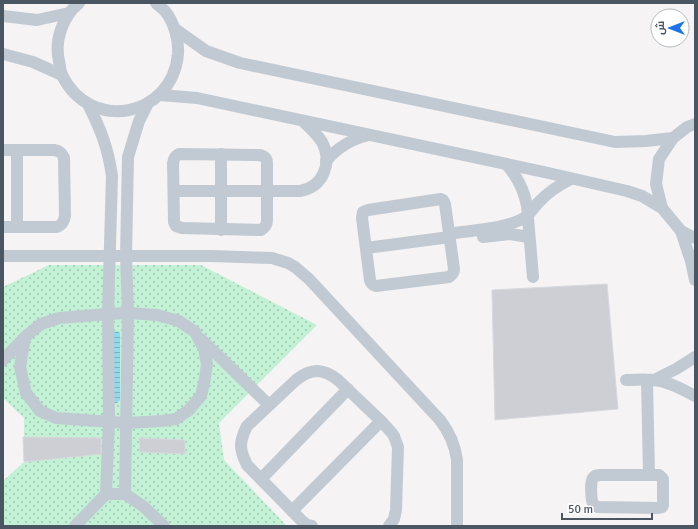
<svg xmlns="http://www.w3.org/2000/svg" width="698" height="529" font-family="Signika,Cairo,sans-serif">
	<defs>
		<pattern id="green-dots" width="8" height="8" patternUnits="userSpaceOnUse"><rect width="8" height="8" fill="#c3f1d5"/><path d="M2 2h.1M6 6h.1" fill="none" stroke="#a0c6b0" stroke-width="1.8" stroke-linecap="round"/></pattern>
		<pattern id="water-rules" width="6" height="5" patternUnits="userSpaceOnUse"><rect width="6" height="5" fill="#90daee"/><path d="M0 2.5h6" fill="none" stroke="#78b4c4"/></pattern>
	</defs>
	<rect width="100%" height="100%" fill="#f5f3f3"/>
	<path fill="url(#green-dots)" d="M49,265H201L317,325L219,423L224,460L287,526H3V481L24,462V418L3,398V287Z"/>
	<path fill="url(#water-rules)" d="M117,331L119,332L120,334V400L117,403H114L113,333Z"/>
	<g fill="#cdcfd5" stroke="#d7d9de">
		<path d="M607,284L618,409L495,420L492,290Z"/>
		<path d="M23,437L101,438V454L24,462Z"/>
		<path d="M139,438L185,440V454L140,452Z"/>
	</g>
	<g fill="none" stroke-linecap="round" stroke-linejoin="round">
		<g stroke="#c1cad2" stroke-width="12">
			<path d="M79,3C63,16 54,40 59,61C60,65 60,71 62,75C90,133 172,118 178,54C179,40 174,22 165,11C162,8 159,6 156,3"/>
			<path d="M3,16L37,20L69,13"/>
			<path d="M175,29L206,51L240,63L615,142L646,141L673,138"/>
			<path d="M3,54L33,62L62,75"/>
			<path d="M160,95L197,98L544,172L627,191L642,196L662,208"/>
			<path d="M88,104C101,130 108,148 112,176L108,314L109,421L106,494"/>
			<path d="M695,124L687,127L673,138L659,159L656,184L662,208L681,231L695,238"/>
			<path d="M3,150H54C60,151 62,153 64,158L65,216C64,222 62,225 57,227H3"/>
			<path d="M17,150V227"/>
			<path d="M179,154L259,155C264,156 267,158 267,163V220C267,225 265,227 261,230L182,228L176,226L174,222L173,163C174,158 175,156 179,154Z"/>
			<path d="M326,161C338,147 351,139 369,135"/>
			<path d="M506,164C517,176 524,190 527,206L533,277"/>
			<path d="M174,191H300C323,187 333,163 322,142C317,134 309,127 303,121"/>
			<path d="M441,199L443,200L445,204L454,269C454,273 452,275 449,277L376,286C372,285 371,284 370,280L362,218L363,212L368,210Z"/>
			<path d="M221,230V154"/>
			<path d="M681,231L691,261L695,280"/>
			<path d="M449,234C471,230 509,229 527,216C531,212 535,206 539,202C548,192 559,185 571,179"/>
			<path d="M483,237L510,234L529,237"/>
			<path d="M366,248L450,237"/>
			<path d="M3,256H211L272,258L288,263L295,267L309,279L440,420C450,433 455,445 457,460V526"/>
			<path d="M128,313L157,315L179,321L195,332L204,349L207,364L205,378L201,396L189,410L176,419L162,421L126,423L56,418L40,411L26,393L20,367L25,337L41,324L59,318L108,314Z"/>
			<path d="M201,339L269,405"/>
			<path d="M3,360L25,337"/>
			<path d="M626,380C635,380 644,379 653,380C667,381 682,389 695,396"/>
			<path d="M647,380L649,475"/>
			<path d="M654,380L676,369L695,357"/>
			<path d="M599,475H659L663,479V505L662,507L657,508L598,507C595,506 594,506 593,503C591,500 590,481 593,478C595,475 596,476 599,475Z"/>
			<path d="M261,479L348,389"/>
			<path d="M125,494L128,313L126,256L128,157L139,121L148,103"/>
			<path d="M292,511L381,421"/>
			<path d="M75,526L106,494H125L143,506L164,526"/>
			<path d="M312,526L307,525L302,521L247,465C239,449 239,442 247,426L296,380C311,368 323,368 338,380L381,421L391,432L394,436L398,447L396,510L394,519L389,526"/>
		</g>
	</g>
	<rect width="698" height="529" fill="none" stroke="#4a5661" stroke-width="8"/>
	<g transform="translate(670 28) rotate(270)"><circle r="19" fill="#ffffff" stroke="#b7bbc0"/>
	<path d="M0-3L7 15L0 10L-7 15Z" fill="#1a73e8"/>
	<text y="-6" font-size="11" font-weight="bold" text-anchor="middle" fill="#4a5661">ش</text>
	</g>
	<path d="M562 513v6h90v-6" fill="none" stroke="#4a5661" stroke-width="2"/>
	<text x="568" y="513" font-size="12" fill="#4a5661" stroke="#ffffff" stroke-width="3" paint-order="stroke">50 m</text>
</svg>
